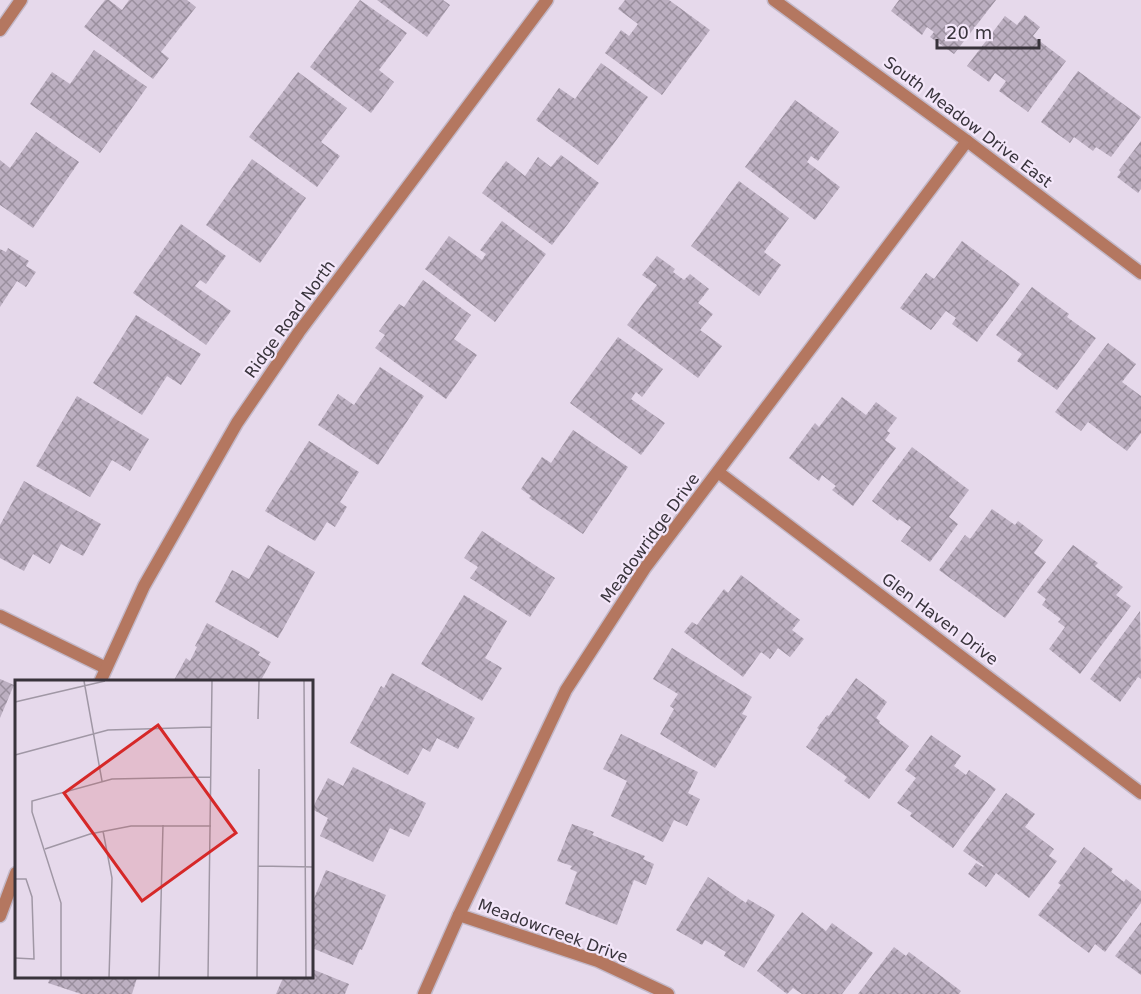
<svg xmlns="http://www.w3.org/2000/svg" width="1141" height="994" font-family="'DejaVu Sans',sans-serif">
	<defs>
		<pattern id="building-cross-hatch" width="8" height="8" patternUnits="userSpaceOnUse" patternTransform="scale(1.5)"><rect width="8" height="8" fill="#bcafc1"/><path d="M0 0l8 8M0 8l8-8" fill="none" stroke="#9a8f9e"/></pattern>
	</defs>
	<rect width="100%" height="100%" fill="#e6d9eb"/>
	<g fill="url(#building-cross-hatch)">
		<path d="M105,0H109L122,10L129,0H187L196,7L161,52L169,58L153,79L84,27Z"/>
		<path d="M360,0L407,33L379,70L394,82L371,113L310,67Z"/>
		<path d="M377,0H443L450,5L427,37Z"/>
		<path d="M625,0H669L710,30L662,95L605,53L621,30L629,36L638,24L618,9Z"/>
		<path d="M899,0H996L954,54L930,37L934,32L927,27L922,35L891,11Z"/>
		<path d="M1025,15L1040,27L1033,36L1066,61L1028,112L999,91L1006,81L995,73L989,82L967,66L1005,16L1017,25Z"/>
		<path d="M94,50L147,87L100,153L30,104L52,72L70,84Z"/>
		<path d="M601,63L648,97L598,165L536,120L559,88L575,99Z"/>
		<path d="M1078,71L1141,117L1111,157L1096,147L1093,151L1074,137L1070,143L1041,122Z"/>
		<path d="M298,72L347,108L321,142L340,156L317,187L249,137Z"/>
		<path d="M795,100L839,132L818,161L811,156L807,162L840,187L815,220L745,167Z"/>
		<path d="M36,132L79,162L33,228L0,205V160L10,168Z"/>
		<path d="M1141,141V189L1138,193L1117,177L1121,172L1119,170Z"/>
		<path d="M561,155L599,183L552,245L482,193L506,161L525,176L538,157L551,167Z"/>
		<path d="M252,159L306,198L260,263L206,225Z"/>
		<path d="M739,181L789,218L764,252L781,265L759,296L691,246Z"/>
		<path d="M502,221L546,254L495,322L425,269L449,236L482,260L486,254L480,250Z"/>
		<path d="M181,224L226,256L206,284L200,280L195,286L231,311L206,345L133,293Z"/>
		<path d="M962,241L1020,284L977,342L952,324L956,318L946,311L931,330L900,308L926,273L934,279Z"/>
		<path d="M8,248L29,261L26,266L36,272L26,287L17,281L0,307V249L6,252Z"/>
		<path d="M657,256L675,269L673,272L684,280L690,274L709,289L698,303L713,314L700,330L722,346L698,378L627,325L657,285L642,275Z"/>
		<path d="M423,280L471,315L454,339L477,355L446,399L375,348L385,335L379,331L399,304L404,307Z"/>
		<path d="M1032,287L1069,314L1067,317L1096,338L1057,390L1017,361L1022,354L996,335Z"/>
		<path d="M136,315L201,354L181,385L167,376L142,415L93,383Z"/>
		<path d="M618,337L663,369L642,397L636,392L631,399L665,423L641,455L570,403Z"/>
		<path d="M1108,343L1136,364L1122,382L1141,396V433L1127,451L1088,422L1081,431L1055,412Z"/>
		<path d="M380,367L424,396L378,465L318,425L338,394L354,405Z"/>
		<path d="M77,396L149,439L130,471L112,460L90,497L36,466Z"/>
		<path d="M842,397L866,415L876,402L897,418L887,431L890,433L885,440L896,448L853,506L832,490L836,486L822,475L819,481L789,458L815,423L819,427Z"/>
		<path d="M573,430L628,467L583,534L529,498L531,496L521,489L542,457L551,463Z"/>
		<path d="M309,441L359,472L340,502L347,507L335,527L327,522L315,541L265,511Z"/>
		<path d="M912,447L969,490L949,517L958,524L930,562L901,541L911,527L899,519L898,521L872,501Z"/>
		<path d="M24,481L101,524L83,556L61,544L50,564L33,554L24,571L0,558V525Z"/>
		<path d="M992,509L1015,525L1018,521L1043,540L1034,553L1046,562L1005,618L939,570L965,535L970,539Z"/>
		<path d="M482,531L555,578L530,617L470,578L478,567L464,558Z"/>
		<path d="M268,545L315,572L278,638L215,602L232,570L249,579Z"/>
		<path d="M1073,545L1098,563L1095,566L1123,587L1116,595L1131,606L1080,674L1049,649L1065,627L1058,622L1061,619L1042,605L1046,599L1037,592Z"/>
		<path d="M741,575L800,620L792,630L804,639L790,657L778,648L770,659L761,652L743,677L684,632L692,622L697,625L724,589L728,593Z"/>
		<path d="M464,595L507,621L485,658L502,668L482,701L421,664Z"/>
		<path d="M1140,611L1141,679L1138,677L1120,702L1090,679Z"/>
		<path d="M207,623L260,652L258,655L271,662L260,682L249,679L248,682H173L186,658L190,661L197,647L195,646Z"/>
		<path d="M672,648L752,697L742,714L747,716L715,768L660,734L674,709L670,706L678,694L653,679Z"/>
		<path d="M392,673L475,718L458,749L437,738L430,752L423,748L408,775L350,743L381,686L384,688Z"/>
		<path d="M856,678L887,702L876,718L880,721L879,723L909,746L869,799L844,781L847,777L806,747L819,729L817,728L827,715L829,716Z"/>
		<path d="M0,679L14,685L0,718Z"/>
		<path d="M621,734L698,772L688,793L700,799L687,826L674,820L663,842L611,816L627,781L603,769Z"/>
		<path d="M931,735L961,756L954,766L966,775L969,770L996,789L953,848L910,816L912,813L897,803L916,778L905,770Z"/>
		<path d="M353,767L426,803L409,837L390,828L373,862L320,836L328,818L312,809L328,778L343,786Z"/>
		<path d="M1006,793L1035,814L1025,827L1054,849L1049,856L1057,861L1029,898L996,873L986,887L968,874L976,863L983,867L984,866L963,851Z"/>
		<path d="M572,824L594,832L592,835L645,856L643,859L654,864L646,885L634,880L617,925L565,904L577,872L570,869L572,866L557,861Z"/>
		<path d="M1084,847L1113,869L1111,872L1124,882L1126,879L1141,891V903L1105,952L1095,944L1089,953L1038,915L1061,885L1058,883Z"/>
		<path d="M326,870L386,895L362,950L360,949L353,965L312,948V903Z"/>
		<path d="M708,877L746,903L748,899L775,915L744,968L724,956L726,952L705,940L702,945L676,930Z"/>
		<path d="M802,912L826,931L832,923L873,953L842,994H802L793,988L787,994L757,971Z"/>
		<path d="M1141,922V975L1115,956Z"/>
		<path d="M894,947L906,956L909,952L961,991L959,994H858Z"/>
		<path d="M312,969L349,984L345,994H276L283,978H312Z"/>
		<path d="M50,978H137L132,994H81L48,983Z"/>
	</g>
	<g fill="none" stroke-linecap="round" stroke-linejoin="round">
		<g stroke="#c3b8c8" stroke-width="15">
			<g id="minor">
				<path d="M774,0L967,141L1141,273"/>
				<path d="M0,30L21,0"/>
				<path d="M718,472L1141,793"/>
				<path d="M0,616L106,668"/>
				<path d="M100,682L144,586L237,423L299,332L547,0"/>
				<path d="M459,915L598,961L668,994"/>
				<path d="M0,916L16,873"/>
				<path d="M424,994L459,915L566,690L645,568L967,141"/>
			</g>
		</g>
		<use href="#minor" stroke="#b47760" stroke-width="12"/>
	</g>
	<g text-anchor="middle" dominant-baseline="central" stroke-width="4.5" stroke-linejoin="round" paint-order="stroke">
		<g font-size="16" fill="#38333b" stroke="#f3e6f9">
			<text transform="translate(968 122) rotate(37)">South Meadow Drive East</text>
			<text transform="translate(290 319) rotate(-54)">Ridge Road North</text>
			<text transform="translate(650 538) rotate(-54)">Meadowridge Drive</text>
			<text transform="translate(940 619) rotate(37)">Glen Haven Drive</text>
			<text transform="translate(553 931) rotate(20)">Meadowcreek Drive</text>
		</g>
	</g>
	<g transform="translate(15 680)">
		<rect width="298" height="298" fill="#e6d9eb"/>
		<path fill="none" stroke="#a097a5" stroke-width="1.5" d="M69,1L87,101M289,1L291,298M0,22L90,1M243,39L244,1M0,75L93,50L196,47M88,151L97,198L94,298M30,169L75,154L116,146H196M243,186L299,187M0,199H11L17,217L19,279L0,278M46,298V223L17,132V121L97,99L196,97M144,298L148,145M193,298L197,1M242,298L244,89"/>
		<path fill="#d62828" fill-opacity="0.15" stroke="#d62828" stroke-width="3" d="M143,45L221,153L127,221L49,113Z"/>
		<rect width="298" height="298" fill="none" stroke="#38333b" stroke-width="3"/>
	</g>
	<path d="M937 39v9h102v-9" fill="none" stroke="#38333b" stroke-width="3"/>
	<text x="946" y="39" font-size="18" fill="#38333b" stroke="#f3e6f9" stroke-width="4.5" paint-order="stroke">20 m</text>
</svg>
